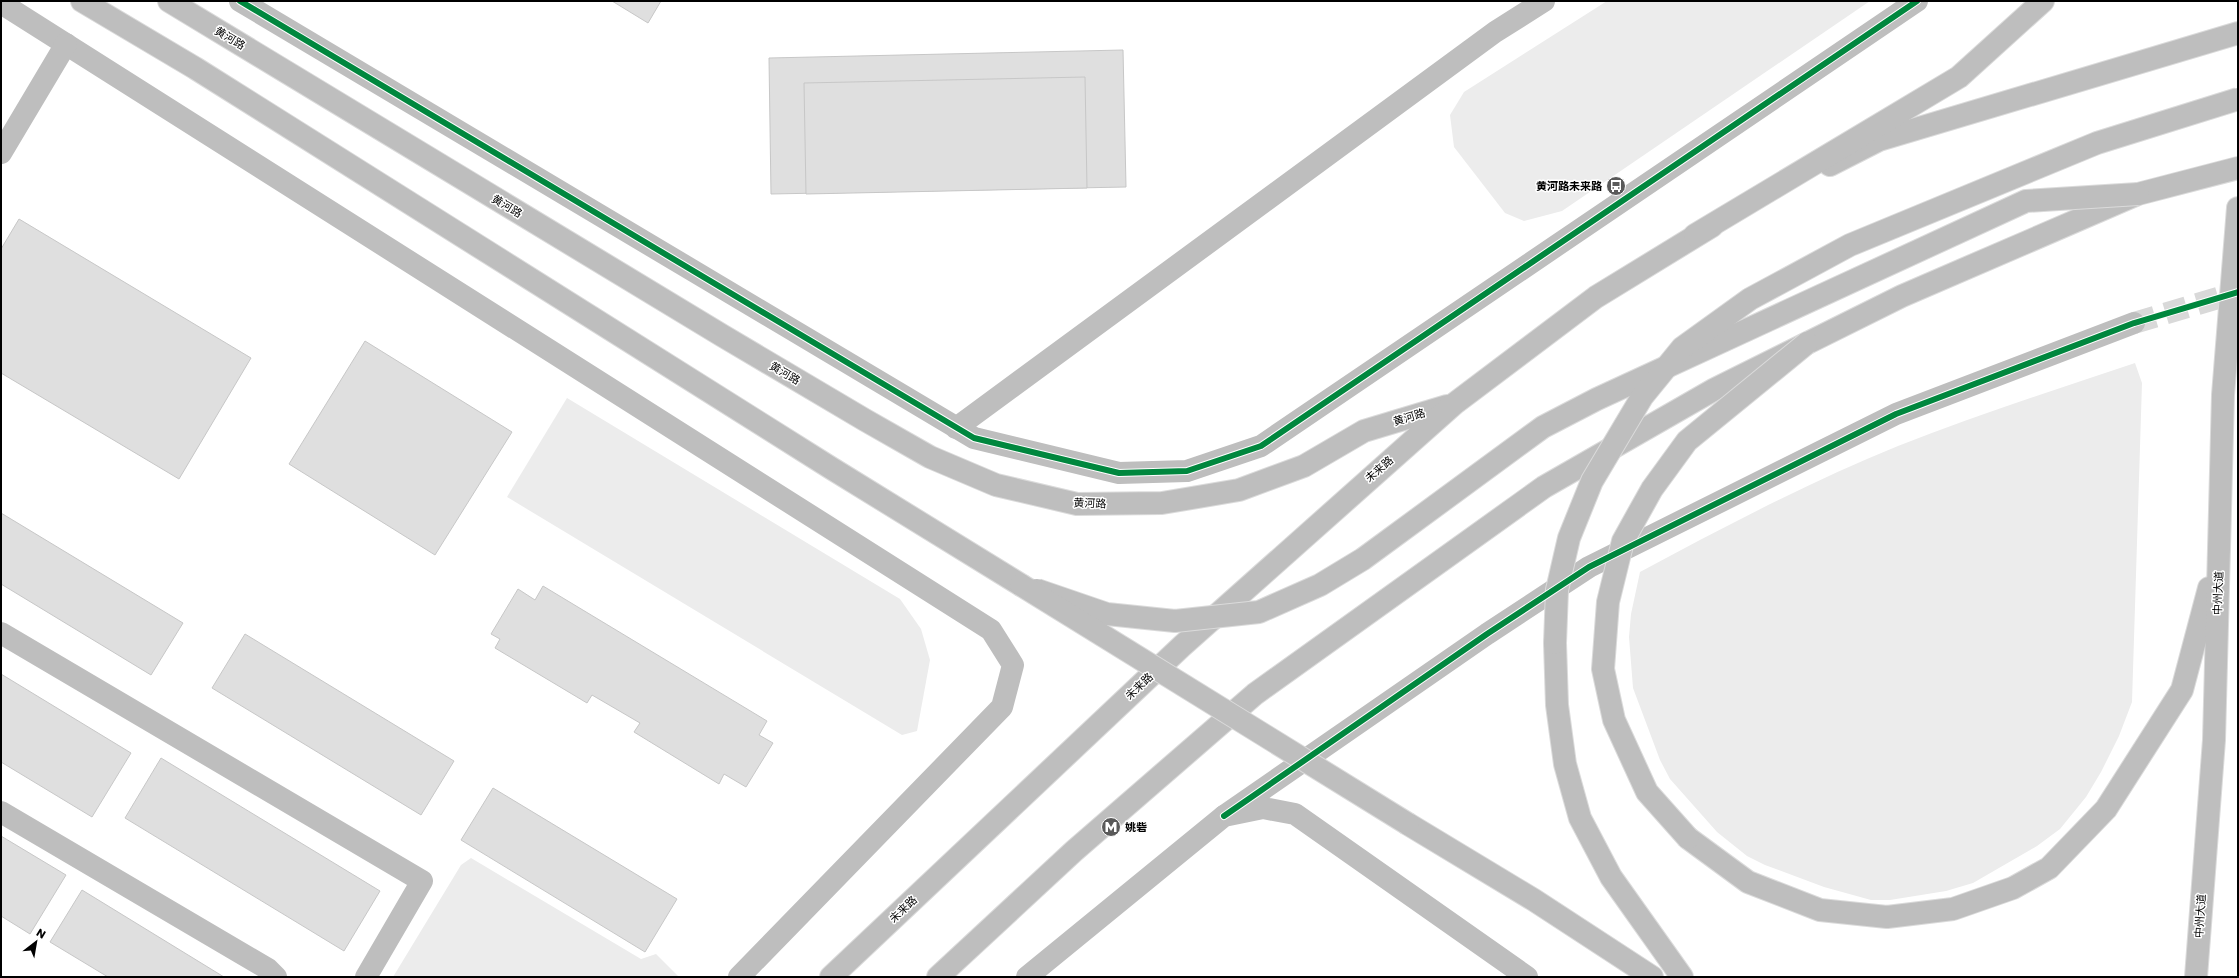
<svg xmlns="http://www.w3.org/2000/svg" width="2239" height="978" font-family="Poppins,'Noto Sans SC',sans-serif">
	<rect width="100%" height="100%" fill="#fff"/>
	<g fill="#ececec">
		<path d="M1607,1H1870L1562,211L1524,221L1505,213L1454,147L1450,115L1464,92Z"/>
		<path d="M2135,363L2142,383L2132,702L2119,736L2101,772L2086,797L2060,829L2037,846L1973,883L1946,891L1890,900H1871L1824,887L1765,865L1747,856L1717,832L1670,779L1660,760L1633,688L1629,637L1631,614L1640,572C1724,527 1809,482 1898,446C1976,415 2055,390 2135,363Z"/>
		<path d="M567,398L900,599L921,629L930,660L917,731L902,735L507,497Z"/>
		<path d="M471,858L641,959L656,954L679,977H393L461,865Z"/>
	</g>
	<g fill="#dfdfdf" stroke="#c7c7c7">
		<path d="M612,1H661L648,23Z"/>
		<path d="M1123,50L1126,187L771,194L769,58Z"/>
		<path d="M1085,77L1087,188L806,194L804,83Z"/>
		<path d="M19,219L251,358L179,479L1,373V249Z"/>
		<path d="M365,341L512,432L435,555L289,464Z"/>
		<path d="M1,513L183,623L151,675L1,584Z"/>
		<path d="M543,586L767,721L759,735L773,743L746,787L724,774L719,784L634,732L640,723L592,695L587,703L495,648L500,639L491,634L518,589L535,600Z"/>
		<path d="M245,634L454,761L421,815L212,688Z"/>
		<path d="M1,674L131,753L92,817L1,762Z"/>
		<path d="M161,758L380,891L344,951L125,818Z"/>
		<path d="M493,788L677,899L645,952L461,840Z"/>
		<path d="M1,836L66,875L30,934L1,916Z"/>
		<path d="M82,890L224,977H108L50,942Z"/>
	</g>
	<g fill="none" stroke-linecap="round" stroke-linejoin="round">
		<path stroke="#d9d9d9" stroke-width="22" stroke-dasharray="22 11" stroke-linecap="butt" d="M2134,323L2238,292"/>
		<g stroke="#dbdbdb" stroke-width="24">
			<g id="major">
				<path d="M82,1L195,68L831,468L1021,585"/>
				<path d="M169,1L723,336L865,420L930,457L996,485L1077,504L1162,503L1239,490L1304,466L1364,431L1447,406"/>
				<path d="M1830,165L1879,140L2238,33"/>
				<path d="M831,977L1182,646L1454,404L1596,297L1712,226"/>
				<path d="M938,977L1074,851L1255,694L1544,487L1715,389L1902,296L2138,194L2238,168"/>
			</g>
		</g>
		<g stroke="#dbdbdb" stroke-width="24">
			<g id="highway">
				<path d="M1695,235L1959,77L2043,1"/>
				<path d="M1555,643L1557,705L1565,764L1580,818L1611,877L1682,977"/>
				<path d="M1408,824L1534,900L1652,977"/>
				<path d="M1688,838L1748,882L1820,910L1887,917L1953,909L2013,888L2049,868L2106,809L2182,690L2209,588"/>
				<path d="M2196,977L2214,740L2223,395L2238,208"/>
			</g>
		</g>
		<g stroke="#bebebe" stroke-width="22">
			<path d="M240,1L974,438L1119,473L1187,471L1261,446L1917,1"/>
			<path d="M1,3L991,630L1013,665L1002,707L739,977"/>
			<path d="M1,153L66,44"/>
			<path d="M956,428L1495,32L1544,1"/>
			<path d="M1,633L422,881L366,977"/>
			<path d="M1,812L268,969L276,977"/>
			<path d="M1224,816L1487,634L1589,567L1896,414L2134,323"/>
			<path d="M1027,977L1224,816L1263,808L1295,814L1527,977"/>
		</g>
		<use href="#major" stroke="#bebebe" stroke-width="22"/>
		<use href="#highway" stroke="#bebebe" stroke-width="22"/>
		<g stroke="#dbdbdb" stroke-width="24" stroke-linecap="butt">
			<path id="major-bridge" d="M1037,590L1107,614L1175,621L1259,612L1320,585L1363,559L1543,427L1597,399L2026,201L2138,194"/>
		</g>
		<g stroke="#dbdbdb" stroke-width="24" stroke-linecap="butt">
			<g id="highway-bridge">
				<path d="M1021,585L1408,824"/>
				<path d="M1555,643L1557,590L1569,538L1592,481L1642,397L1682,348L1750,299L1850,245L2097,143L2238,99"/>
				<path d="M1688,838L1647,792L1614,720L1603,669L1608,602L1623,541L1652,489L1687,441L1807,343"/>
			</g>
		</g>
		<use href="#major-bridge" stroke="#bebebe" stroke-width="22"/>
		<use href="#highway-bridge" stroke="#bebebe" stroke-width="22"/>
		<g stroke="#fff" stroke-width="8">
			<g id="cycleway">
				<path d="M240,1L974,438L1119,473L1187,471L1261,446L1917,1"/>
				<path d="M1224,816L1487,634L1589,567L1896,414L2134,323L2238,292"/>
			</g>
		</g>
		<use href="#cycleway" stroke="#00873e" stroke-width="6"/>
	</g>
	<defs>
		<g id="bus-disc" transform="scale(1)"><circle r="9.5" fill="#595959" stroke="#fff"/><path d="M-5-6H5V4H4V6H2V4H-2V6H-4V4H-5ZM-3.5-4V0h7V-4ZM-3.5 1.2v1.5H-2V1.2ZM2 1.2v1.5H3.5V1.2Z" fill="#fff"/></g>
		<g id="metro-disc" transform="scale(1)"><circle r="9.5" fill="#595959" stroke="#fff"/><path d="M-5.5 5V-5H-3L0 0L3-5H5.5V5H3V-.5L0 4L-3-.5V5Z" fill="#fff"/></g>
	</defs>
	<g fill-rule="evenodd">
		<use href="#bus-disc" x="1616" y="186"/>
		<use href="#metro-disc" x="1111" y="827"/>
	</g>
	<g text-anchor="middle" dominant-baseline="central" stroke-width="3" stroke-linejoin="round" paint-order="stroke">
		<g font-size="11" fill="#000" stroke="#fff">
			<text transform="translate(230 38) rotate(31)">黄河路</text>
			<text transform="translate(507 206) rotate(31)">黄河路</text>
			<text transform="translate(785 373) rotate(30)">黄河路</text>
			<text transform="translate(1409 417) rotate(-17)">黄河路</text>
			<text transform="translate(1379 469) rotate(-41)">未来路</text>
			<text transform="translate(1090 503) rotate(2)">黄河路</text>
			<text transform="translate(2218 593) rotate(-88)">中州大道</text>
			<text transform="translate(1139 686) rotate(-43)">未来路</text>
			<text transform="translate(903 909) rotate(-43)">未来路</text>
			<text transform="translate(2200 916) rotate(-86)">中州大道</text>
		</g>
		<g font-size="11" font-weight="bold" fill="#000" stroke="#fff" text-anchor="end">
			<text x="1602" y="186">黄河路未来路</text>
			<text x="1125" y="827" text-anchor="start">姚砦</text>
		</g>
	</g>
	<rect width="2239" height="978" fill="none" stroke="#000000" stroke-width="4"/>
	<g transform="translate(36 942) rotate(31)" stroke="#ffffff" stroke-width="3" paint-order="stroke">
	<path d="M0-3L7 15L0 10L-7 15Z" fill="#000000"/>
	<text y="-6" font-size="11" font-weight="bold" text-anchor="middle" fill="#000000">N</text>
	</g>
</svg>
